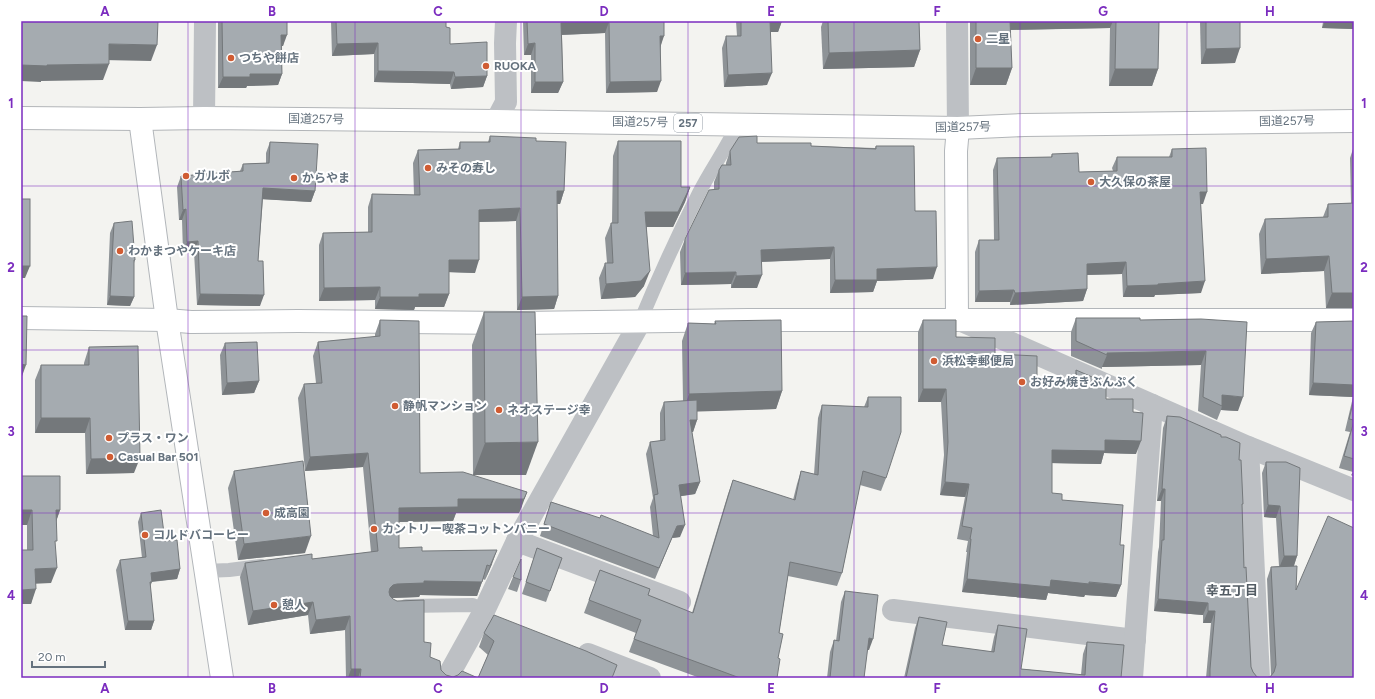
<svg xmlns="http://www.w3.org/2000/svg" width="1375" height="699" font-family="Figtree,'Noto Sans JP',sans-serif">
	<rect width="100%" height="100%" fill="#f3f3f0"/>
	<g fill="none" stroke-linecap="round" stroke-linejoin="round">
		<g stroke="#b2b6ba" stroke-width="24">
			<g id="secondary">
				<path d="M140,119L167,320L222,678"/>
				<path d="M21,318L167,320L191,322L298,321L520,323L748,320H1354"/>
				<path d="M957,319L956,151L958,128"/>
			</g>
		</g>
		<g stroke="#b2b5b8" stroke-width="24">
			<path id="highway" d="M21,118L140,119L204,118L496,121L958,128L1024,125L1354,121"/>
		</g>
		<g stroke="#bdc0c4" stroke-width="14">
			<path d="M640,322C658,278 678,235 699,193C711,169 727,148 738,123"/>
			<path d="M205,571L229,570L261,566"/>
			<path d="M406,606L473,605L483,613"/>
		</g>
		<g stroke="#bdc0c4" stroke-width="22">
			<path d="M957,21L958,128"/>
			<path d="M204,118L205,21"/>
			<path d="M496,121L506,102L505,43L506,21"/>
			<path d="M957,319L1248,447L1354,490"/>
			<path d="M1248,447L1259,678"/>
			<path d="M517,541L680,602"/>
			<path d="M893,610L1135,640"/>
			<path d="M588,654L650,678"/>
			<path d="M447,678L483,613L517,541L640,322"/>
			<path d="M1132,678L1152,405"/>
		</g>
		<use href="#secondary" stroke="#fff" stroke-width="22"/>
		<use href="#highway" stroke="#fff" stroke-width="22"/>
	</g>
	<g fill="#8e9397">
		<path d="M218,21H287L283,46H282V74L278,85L247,86L246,88H218Z"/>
		<path d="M331,21H446V27L450,44L487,76L483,87L451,89L450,84L374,82V54L332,56Z"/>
		<path d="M523,21H664L661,45L657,92L606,93L605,33L562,35L563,82L558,93H531V55H524Z"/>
		<path d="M736,21H782L778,32H771L767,85L724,87L722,48L726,36H737Z"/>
		<path d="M823,21H919L920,50L914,67L823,69L821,27Z"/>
		<path d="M970,21H1159L1158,69L1152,86H1109L1110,28L1010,30L1012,68L1006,85H970Z"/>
		<path d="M1200,21H1240L1235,63L1201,64Z"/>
		<path d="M1315,21H1354V29L1322,28L1323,22Z"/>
		<path d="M490,136L536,141L564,191L560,204H557L558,296L554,309L517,310L516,221L479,222L475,273L449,272V294L444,307H415L414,310L375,309V300L319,301V245L323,233L368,232V207L372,194L414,195L413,163L418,150L458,149L460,142H488Z"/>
		<path d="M618,141L681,187H690L685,202L673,227H647L644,286L635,297L601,299L599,278L605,263H607L605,238L611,223H612L613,156Z"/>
		<path d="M270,142L315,191L311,202L263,199L258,261L260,306L197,305L194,252L183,253L182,220H179L177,187L181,176L240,171L243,164L266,163V153Z"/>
		<path d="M757,143L811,146L875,148L876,146L915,211L933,279L877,281L873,292L830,293V259L761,262L757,288H731V284L681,285L680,252L685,239L714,189V182L719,170L726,165V163L730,151Z"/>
		<path d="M1354,146V308H1326L1324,271L1261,274L1259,234L1265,219L1323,217L1328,204L1351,203L1350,158Z"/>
		<path d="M1172,149L1203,204H1201V293L1155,295L1154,297H1123L1122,274L1087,275V289L1083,301L1010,305V302H975V252L979,240H994L993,170L997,158L1051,157L1052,154L1079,172L1113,171L1112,168L1117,157H1169Z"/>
		<path d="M114,223L135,260L134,263V297L130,306L107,305L110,233Z"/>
		<path d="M484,312L526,475H473L522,506L519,513H456L453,521L399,522V548L422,551L492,564L485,580L483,579L477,596L420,595L419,597L391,598L424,642L430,657L441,670L446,675L453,677L478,678L488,655L479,647L484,633L612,678H346L345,630L310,634L308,615L248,625L240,577L245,563L312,559L371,552L363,467L305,471L298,398L304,384L316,383L313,356L318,342L375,337V334L380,320L420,473L473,475L472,345Z"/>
		<path d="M1076,318L1140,320L1201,319L1238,411L1221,410L1217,420L1198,411L1201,365L1102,367V369L1071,356V332Z"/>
		<path d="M923,320L956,337L995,354L1037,385H1072V383L1076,370L1106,399L1133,412L1136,454L1104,453L1101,464L1052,463V493L1062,500L1120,545L1121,585L1116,597L1085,595L1084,597L1048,593L1046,600L962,592L967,552H966L968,541L957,539L965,497L940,495L944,455L941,402H918V332Z"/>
		<path d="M715,321L782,391L776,409L697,411V420L693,432H692L700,482L695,494L681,496L680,537L672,538L655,579L540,536L551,502L653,536L650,507L653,498L646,454L650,442L660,441V413L664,402L683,401L682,341L688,323L714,324Z"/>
		<path d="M1354,321V477L1351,475L1353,472L1339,468L1350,432L1345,431L1353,397L1309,395L1311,333L1316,322Z"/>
		<path d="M225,343L259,381L254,393L222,395L220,355Z"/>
		<path d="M89,347L134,473L86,474L85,433H35V380L41,365H84V363Z"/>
		<path d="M868,397L886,478L881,491L860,485L842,573L837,586L788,576L779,633L777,678H700L629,652L636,633L584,613L600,570L650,589L648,595L692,613L728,494L733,480L793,500L797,484L801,471L814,474L818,418L822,405L864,407Z"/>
		<path d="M1167,416L1221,437L1239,460L1242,507L1244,568L1251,667L1253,672L1257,677L1262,678H1206L1211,623H1203V615L1154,611L1158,552L1159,547L1161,501H1157L1163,428Z"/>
		<path d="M1266,462L1297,556L1294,566L1296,590L1354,678L1270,677L1271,675L1267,579L1271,567L1279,566L1276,518L1264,517L1262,473Z"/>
		<path d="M234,471L305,553L238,560L228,488Z"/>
		<path d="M21,476L60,510L56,521L55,544L51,583H36L31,604L27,550V525H21Z"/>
		<path d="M141,513L165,541L180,569L177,579L152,582L150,587L154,621L151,630H125L116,570L120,560L142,558L138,522Z"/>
		<path d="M537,548L562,558L546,602L522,594Z"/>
		<path d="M513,577L521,580L517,592L508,589Z"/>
		<path d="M845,591L869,650H867L864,678H827L830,652L834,640L836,641L841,602Z"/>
		<path d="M919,617L942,645L991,652L994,637L998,625L1021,669L1081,675L1083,654L1087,642L1121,678H904L915,628Z"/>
	</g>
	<g fill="#74787b">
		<path d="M770,21H782L778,32H766Z"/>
		<path d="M1007,21H1113L1110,28L1003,30Z"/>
		<path d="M1325,21H1354V29L1322,28Z"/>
		<path d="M609,22L605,33L557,35L561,23Z"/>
		<path d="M281,35H287L283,46H277Z"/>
		<path d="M660,36H664L660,48Z"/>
		<path d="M378,43L374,54L332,56L337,44Z"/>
		<path d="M535,43L531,55H524L528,44Z"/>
		<path d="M109,44L157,45L151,61L103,60Z"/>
		<path d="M1240,48L1235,63L1201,64L1206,49Z"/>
		<path d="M920,50L914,67L823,69L829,53Z"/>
		<path d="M109,64L103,80L41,81V82L21,81V65Z"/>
		<path d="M976,68H1012L1006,85H970Z"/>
		<path d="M1115,69H1158L1152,86H1109Z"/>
		<path d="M378,71L454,72L450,84L374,82Z"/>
		<path d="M772,73L767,85L724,87L728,75Z"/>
		<path d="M250,74H282L278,85L247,86L246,88H218L223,77Z"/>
		<path d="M487,76L483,87L451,89L455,77Z"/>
		<path d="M661,81L657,92L606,93L610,82Z"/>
		<path d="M535,82H563L558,93H531Z"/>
		<path d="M690,187L685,202L673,227H640L645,212Z"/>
		<path d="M263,188L315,191L311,202L259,199Z"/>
		<path d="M557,191H564L560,204H552Z"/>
		<path d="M1200,192H1207L1203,204H1196Z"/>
		<path d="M520,208L516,221L475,222L479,210Z"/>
		<path d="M186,209L182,220H179L183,210Z"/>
		<path d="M198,241L194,252L183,253L187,242Z"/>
		<path d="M834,247L830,259L757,262L761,250Z"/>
		<path d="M1329,256L1324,271L1261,274L1266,259Z"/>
		<path d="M449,260H479L475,273L445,272Z"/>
		<path d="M1126,262L1122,274L1083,275L1087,264Z"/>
		<path d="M21,266H30L25,278H21Z"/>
		<path d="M937,267L933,279L877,281L873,292L830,293L835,280L877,269Z"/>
		<path d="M650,271L644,286L635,297L601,299L606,284Z"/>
		<path d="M736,272L731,284L681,285L685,273Z"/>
		<path d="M762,275L757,288H731L736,276Z"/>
		<path d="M1205,281L1201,293L1155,295L1154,297H1123L1127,286Z"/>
		<path d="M380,287L375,300L319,301L324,288Z"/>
		<path d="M1087,289L1083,301L1010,305L1015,293Z"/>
		<path d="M1014,290L1010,302H975L979,291Z"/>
		<path d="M1332,293H1354V308H1326Z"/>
		<path d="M200,294L264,295L260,306L197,305Z"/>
		<path d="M419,294H449L444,307H415L414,310L375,309L380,297Z"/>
		<path d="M110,296L134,297L130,306L107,305Z"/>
		<path d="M558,296L554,309L517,310L522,297Z"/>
		<path d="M1206,351L1201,365L1102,367L1107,355V353Z"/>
		<path d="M21,364L26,365L21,379Z"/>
		<path d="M259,381L254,393L222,395L227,383Z"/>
		<path d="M1313,383L1354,385V395L1353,397L1309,395Z"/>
		<path d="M923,389H946L941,402H918Z"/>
		<path d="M782,391L776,409L683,412L689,394Z"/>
		<path d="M1222,395L1243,397L1238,411L1221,410L1222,406Z"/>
		<path d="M41,418H90L85,433H35Z"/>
		<path d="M690,420H697L693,432L686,431Z"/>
		<path d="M1105,440L1141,441L1136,454L1104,453L1101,464L1047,463L1052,450Z"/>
		<path d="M538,442L526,475H473L485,443Z"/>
		<path d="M368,453L363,467L305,471L310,457Z"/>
		<path d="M140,458L134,473L86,474L91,459Z"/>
		<path d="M700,482L695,494L675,497L679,485Z"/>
		<path d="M945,482L969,484L965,497L940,495Z"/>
		<path d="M1162,489H1165L1161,501H1157Z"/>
		<path d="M527,492L522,506L519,513H456L453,521L394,522L399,508L458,499Z"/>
		<path d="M1268,505L1280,506L1276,518L1264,517Z"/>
		<path d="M21,510H32L27,525H21Z"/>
		<path d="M56,510H60L55,525Z"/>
		<path d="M685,525L680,537L672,538L655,579L677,526Z"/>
		<path d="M311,536L305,553L238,560L244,544Z"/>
		<path d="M497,550L492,564L485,580L490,566Z"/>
		<path d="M1284,556H1297L1293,568H1279Z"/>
		<path d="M57,568L51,583L30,584L35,569Z"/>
		<path d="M180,569L177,579L147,582L151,573Z"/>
		<path d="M967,579L1051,580L1121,585L1116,597L1085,595L1084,597L1048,593L1046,600L962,592Z"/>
		<path d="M424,581L482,582L477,596L420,595L419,597L392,598L388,599L385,602L390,588L393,585L397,584Z"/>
		<path d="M36,589L31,604H21V590Z"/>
		<path d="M1158,599L1208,603L1203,615L1154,611Z"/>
		<path d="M313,602L308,615L248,625L253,611Z"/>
		<path d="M1208,611H1215L1211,623H1203Z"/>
		<path d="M350,616L345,630L310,634L316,620Z"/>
		<path d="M128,621H154L151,630H125Z"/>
		<path d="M869,638L873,639L869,650H864Z"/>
		<path d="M351,669H361L358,678H348Z"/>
	</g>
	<g fill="#a5abb0" stroke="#74787b">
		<path d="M21,21H158L157,45L109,44V64L47,65V66L21,65Z"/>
		<path d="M222,21H287V35H281L282,74H250V77H223Z"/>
		<path d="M336,21H446V27L450,28V44L487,42V76L455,77L454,72L378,71V43L337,44Z"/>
		<path d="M527,21H664V36H660L661,81L610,82L609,22L561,23L563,82H535V43L528,44Z"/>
		<path d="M741,21H770L772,73L728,75L726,36H741Z"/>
		<path d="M828,21H919L920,50L829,53Z"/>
		<path d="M976,21H1010L1012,68H976Z"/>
		<path d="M1116,21H1159L1158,69H1115Z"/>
		<path d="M1206,21H1240V48L1206,49Z"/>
		<path d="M490,136L536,138V141L566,142L564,191H557L558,296L522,297L520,208L479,210V260H449V294H419V297H380V287L324,288L323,233L372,232V194L420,195L418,150L460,149V142H490Z"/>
		<path d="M757,136V143H811V146L876,149V146H914L915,211H936L937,267L877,269V280H835L834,247L761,250L762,275L736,276V272L685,273V239L709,190L719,189V170L722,165H731L730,151L739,137Z"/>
		<path d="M618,141H681V187H690L678,212H645L650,271L641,281L606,284L605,263H613L611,223H618Z"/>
		<path d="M270,142L318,144L315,191L263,188L258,261H263L264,295L200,294L198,241L187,242L186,209L183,210L181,176L243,171V164L269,163Z"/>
		<path d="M1206,148L1207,192H1200L1205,281L1158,284V285L1127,286L1126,262L1087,264V289L1015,293L1014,290L979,291V240H999L997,158L1052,157V154L1078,153L1079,172L1117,171V157H1172V149Z"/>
		<rect x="21" y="199" width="9" height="67"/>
		<path d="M1354,203V293H1332L1329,256L1266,259L1265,219L1328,217V204Z"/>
		<path d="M132,221L135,260H134V297L110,296L114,223Z"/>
		<path d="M484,312H535L538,442L485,443Z"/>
		<path d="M21,316H27L26,365L21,364Z"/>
		<path d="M1076,318H1140V320L1201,319L1247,322L1243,397L1222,395V406L1203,397L1206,351L1107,353V355L1076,341Z"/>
		<path d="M380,320L419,321L420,473L463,472L527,492L524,499H458V507L399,508V548L422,547V551L497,550L490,566L487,565L482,582L424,581V583L397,584L393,585L390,588L389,592L390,596L393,599L397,601L424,600V642L431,643L430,657L440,661L441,670L446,675L453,677L458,675L462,671L478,678L494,641L484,633L494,615L586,651L617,665L612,678H360L361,669H351L350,616L316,620L313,602L253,611L245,563L312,554V559L378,551L368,453L310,457L304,384L322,383L318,342L380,336Z"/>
		<path d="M781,320L782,391L689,394L688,323L716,324L715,321Z"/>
		<path d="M923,320H956V337L995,338V354L1037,356V385H1077L1076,370L1106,383V399H1133V412L1143,413L1141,441L1105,440V451L1052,450V493L1062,494V500L1123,505L1120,545H1124L1121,585L1089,582V584L1051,580L1050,587L967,579L971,539H970L972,528L962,526L969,484L945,482L948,442L946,389H923Z"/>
		<path d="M1354,321V385L1313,383L1316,322Z"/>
		<path d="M257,342L259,381L227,383L225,343Z"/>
		<path d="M138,346L140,458L91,459L90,418H41V365H89V347Z"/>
		<path d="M868,397H901V432L886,478L863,471L842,573L790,562L779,633L783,634L778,658L780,659L777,678H740L634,639L641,620L589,600L600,570L650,589L648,595L693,613L733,480L795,500L801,471L818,475L822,405L868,407Z"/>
		<path d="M1354,399V420L1349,419Z"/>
		<path d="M697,400V420H690L700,482L679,485L685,525L677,526L659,568L544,524L551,502L600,518L601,515L659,538L654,495L658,494L650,442L665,440L664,402Z"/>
		<path d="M1167,416L1180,417L1221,435V437H1226L1240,443L1239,460H1241L1243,504H1242L1244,568L1246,567L1251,667L1253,672L1257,677L1262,678H1210V669L1215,611H1208V603L1158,599L1162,540H1164L1165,489H1162Z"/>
		<path d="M1354,421V459L1344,456Z"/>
		<path d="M303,461L311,536L244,544L234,471Z"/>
		<path d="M1266,462H1286L1300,468L1297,556H1284L1280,506L1268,505Z"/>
		<path d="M21,476H60V510H56L57,541H55L57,568L35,569L36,589L21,590V550H33L32,510H21Z"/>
		<path d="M161,510L165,541L177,540L180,569L151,573L152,582H150L154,621H128L120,560L146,557L141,513Z"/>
		<path d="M1328,516L1354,528V678H1265L1270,677L1274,672L1276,665L1271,567L1297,566L1296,590Z"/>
		<path d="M537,548L562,558L550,591L526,582Z"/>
		<path d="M521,559V580L513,577Z"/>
		<path d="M845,591L878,595L873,639L869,638L864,678H830L834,640L839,641Z"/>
		<path d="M919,617L947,622L942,645L994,652L998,625L1027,629L1021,669L1085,675L1087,642L1124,645L1121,678H906Z"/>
	</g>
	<path fill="none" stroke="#7b2cbf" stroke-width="1" stroke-opacity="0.55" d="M188,21V678M355,21V678M521,21V678M688,21V678M854,21V678M1020,21V678M1187,21V678M21,186H1354M21,350H1354M21,513H1354"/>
	<g fill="#d05c33" stroke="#fff" stroke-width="1.5">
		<circle cx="978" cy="39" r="4"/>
		<circle cx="231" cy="58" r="4"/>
		<circle cx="486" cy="66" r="4"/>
		<circle cx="428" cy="168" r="4"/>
		<circle cx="186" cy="176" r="4"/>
		<circle cx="294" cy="178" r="4"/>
		<circle cx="1091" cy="182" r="4"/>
		<circle cx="120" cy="251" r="4"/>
		<circle cx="934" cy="361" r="4"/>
		<circle cx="1022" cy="382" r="4"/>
		<circle cx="395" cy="406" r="4"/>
		<circle cx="499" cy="410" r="4"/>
		<circle cx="109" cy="438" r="4"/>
		<circle cx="110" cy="457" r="4"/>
		<circle cx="266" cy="513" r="4"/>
		<circle cx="374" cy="529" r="4"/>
		<circle cx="145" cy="535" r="4"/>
		<circle cx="274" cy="605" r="4"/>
	</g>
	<g text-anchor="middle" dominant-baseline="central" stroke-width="4" stroke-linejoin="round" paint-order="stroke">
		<rect fill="#fff" stroke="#939ca5" stroke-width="1" x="674" y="114" width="28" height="18" rx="3"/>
		<g font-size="11" font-weight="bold" fill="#65727e">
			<text x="688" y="123">257</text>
		</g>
		<g font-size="12" font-weight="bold" fill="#65727e" stroke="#fff" text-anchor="start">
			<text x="986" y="39">二星</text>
			<text x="239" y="58">つちや餅店</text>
			<text x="494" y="66">RUOKA</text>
			<text x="436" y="168">みその寿し</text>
			<text x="194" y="176">ガルボ</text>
			<text x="302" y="178">からやま</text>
			<text x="1099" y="182">大久保の茶屋</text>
			<text x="128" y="251">わかまつやケーキ店</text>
			<text x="942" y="361">浜松幸郵便局</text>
			<text x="1030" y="382">お好み焼きぶんぷく</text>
			<text x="403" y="406">静帆マンション</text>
			<text x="507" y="410">ネオステージ幸</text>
			<text x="117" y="438">プラス・ワン</text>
			<text x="118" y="457">Casual Bar 501</text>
			<text x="274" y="513">成高園</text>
			<text x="382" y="529">カントリー喫茶コットンバニー</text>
			<text x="153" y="535">コルドバコーヒー</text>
			<text x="282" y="605">憩人</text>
		</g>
		<g font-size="12" fill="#65727e" stroke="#fff">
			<text transform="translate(316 119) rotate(1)">国道257号</text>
			<text transform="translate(1287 121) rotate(-1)">国道257号</text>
			<text transform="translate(640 122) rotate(1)">国道257号</text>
			<text transform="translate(963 127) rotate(-1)">国道257号</text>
		</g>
		<g font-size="13" font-weight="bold" fill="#535c64" stroke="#fff">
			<text x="1232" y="590">幸五丁目</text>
		</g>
	</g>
	<rect width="1375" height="699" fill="none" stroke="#ffffff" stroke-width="44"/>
	<path d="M32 661v6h73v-6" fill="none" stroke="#65727e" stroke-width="2"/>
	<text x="38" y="661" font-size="12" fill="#65727e" stroke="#ffffff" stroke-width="3" paint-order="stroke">20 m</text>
	<rect x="22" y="22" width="1331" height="655" fill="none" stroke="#7b2cbf" stroke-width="1.5"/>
	<g font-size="13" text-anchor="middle" font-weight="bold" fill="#7b2cbf">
		<text x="105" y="16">A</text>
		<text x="272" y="16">B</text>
		<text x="438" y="16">C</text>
		<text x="604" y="16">D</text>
		<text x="771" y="16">E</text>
		<text x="937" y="16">F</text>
		<text x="1103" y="16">G</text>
		<text x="1270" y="16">H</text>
		<text x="11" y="108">1</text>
		<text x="1364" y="108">1</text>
		<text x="11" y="272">2</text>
		<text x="1364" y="272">2</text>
		<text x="11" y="436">3</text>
		<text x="1364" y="436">3</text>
		<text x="11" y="600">4</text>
		<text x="1364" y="600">4</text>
		<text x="105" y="693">A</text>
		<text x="272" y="693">B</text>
		<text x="438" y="693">C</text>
		<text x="604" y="693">D</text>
		<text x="771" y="693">E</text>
		<text x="937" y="693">F</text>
		<text x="1103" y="693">G</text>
		<text x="1270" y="693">H</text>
	</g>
</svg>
